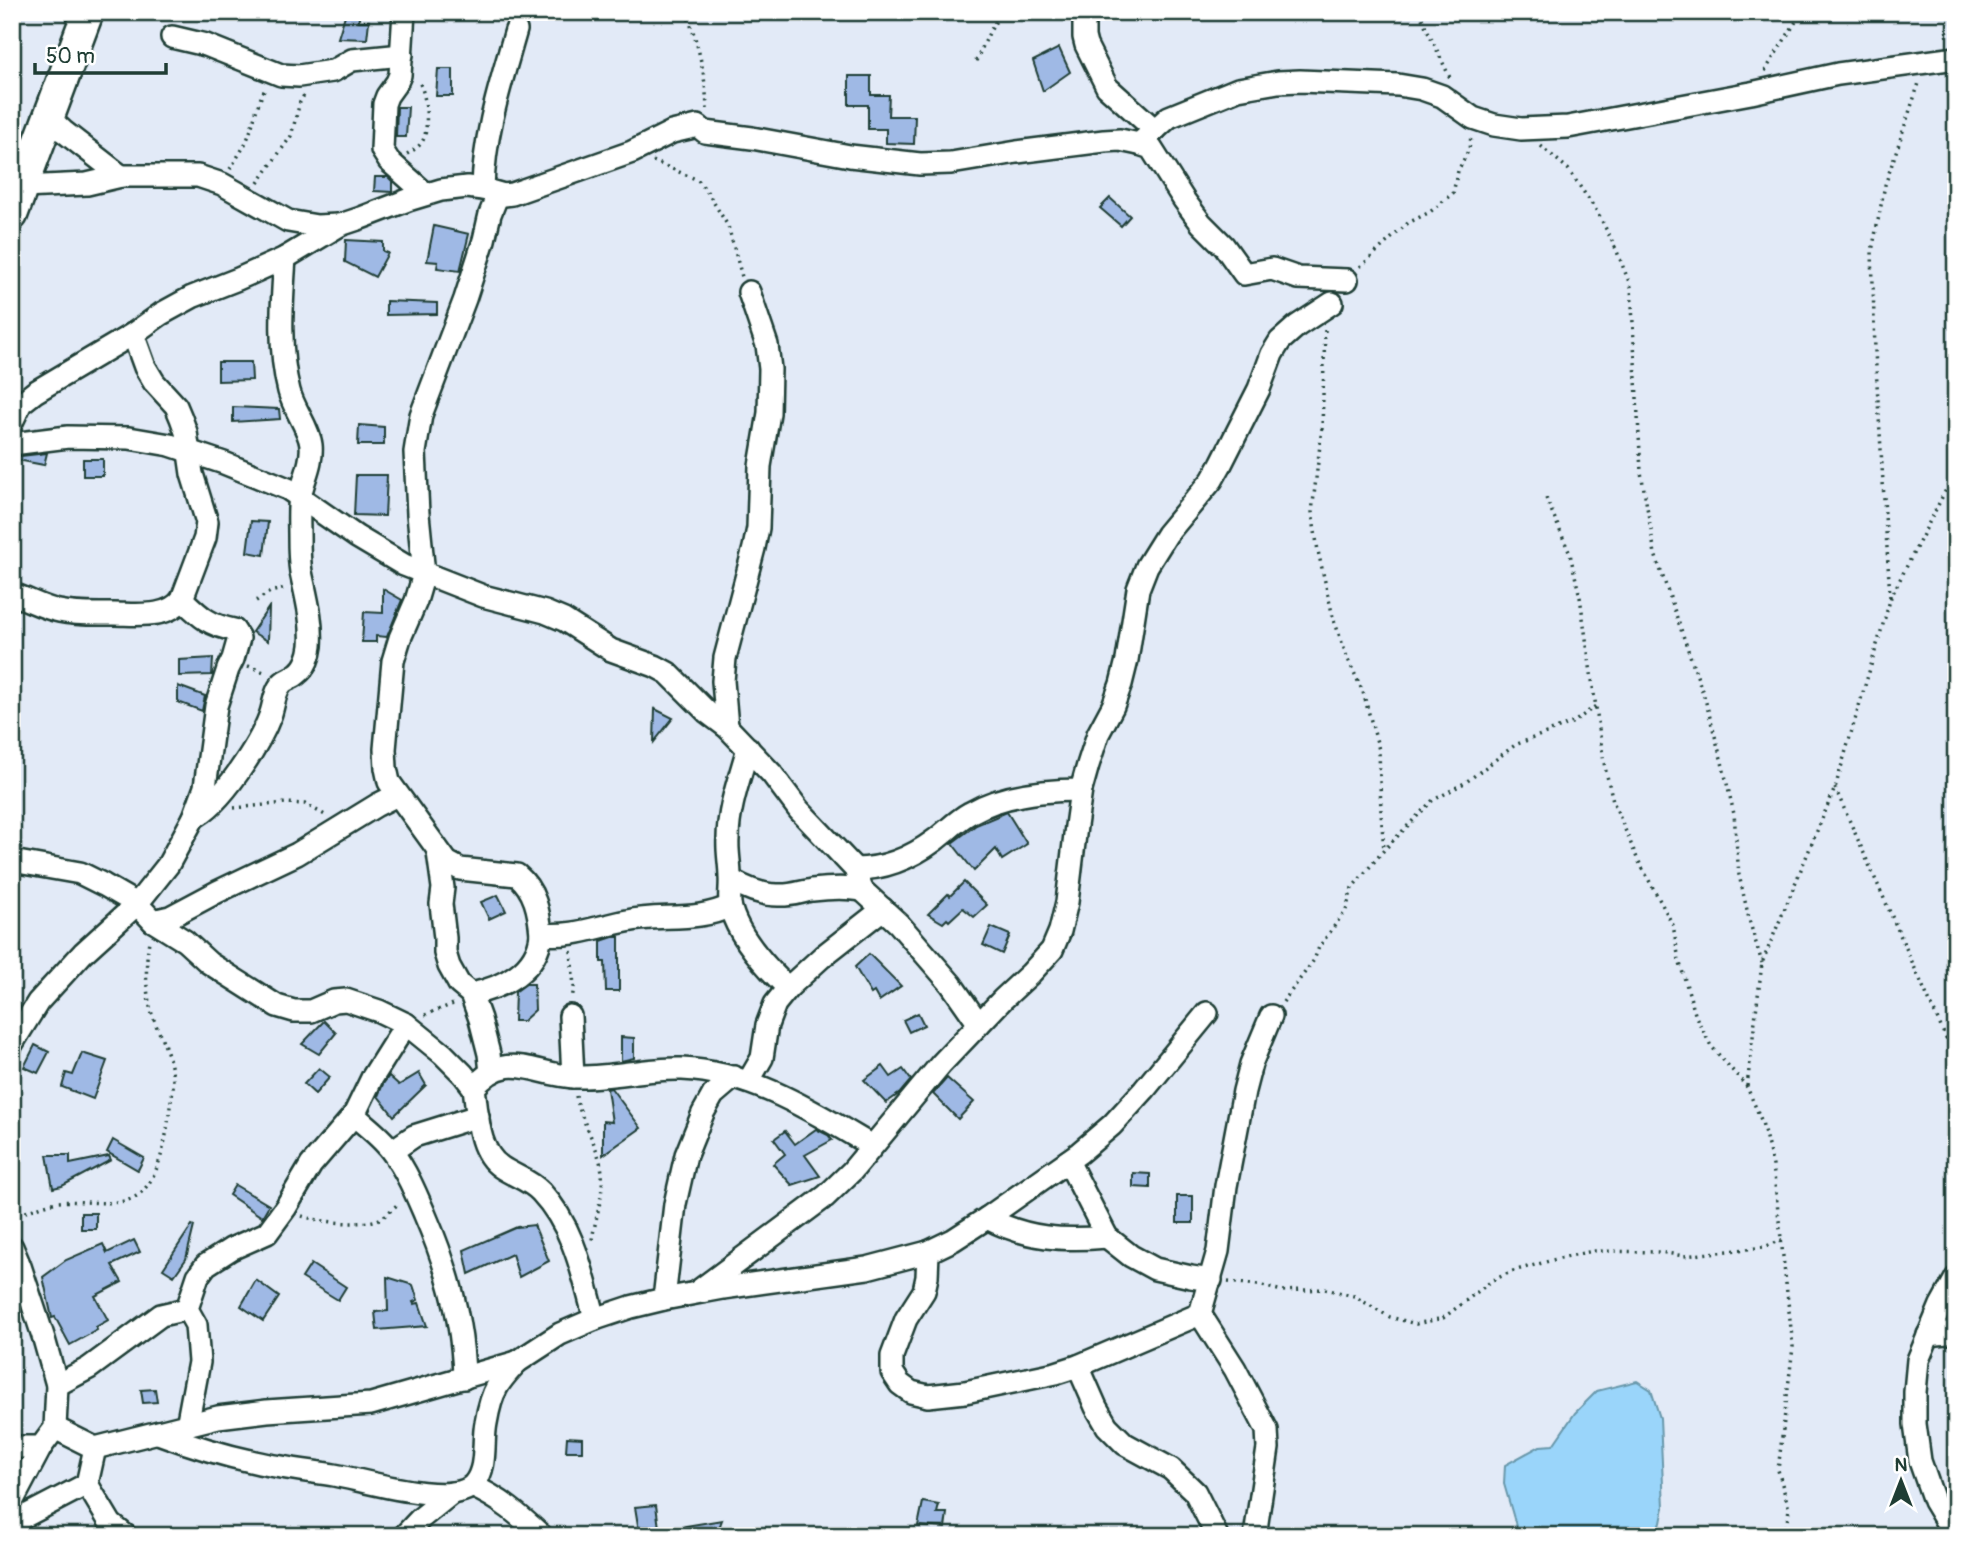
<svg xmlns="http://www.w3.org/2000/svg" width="1968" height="1548" font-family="Pangolin,sans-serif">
	<rect width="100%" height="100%" fill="#e2eaf7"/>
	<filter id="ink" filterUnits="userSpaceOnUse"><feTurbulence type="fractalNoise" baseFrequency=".0143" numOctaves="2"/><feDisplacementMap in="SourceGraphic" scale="14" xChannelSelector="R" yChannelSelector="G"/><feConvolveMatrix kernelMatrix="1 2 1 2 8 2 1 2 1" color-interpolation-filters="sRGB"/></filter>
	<g filter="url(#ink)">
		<path fill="#9ad5fa" stroke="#6998ab" stroke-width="2" d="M1637,1381L1651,1390L1660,1418L1664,1507L1661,1523L1654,1536H1519L1504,1484L1505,1465L1540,1446L1553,1445L1575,1413L1597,1391Z"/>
		<g fill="#9fb9e5" stroke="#1f3d34" stroke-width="2">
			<path d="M346,12H361L358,21H369L367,39L338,38Z"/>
			<path d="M1059,48L1070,72L1043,91L1033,61Z"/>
			<path d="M438,69H453V96H436Z"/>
			<path d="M849,76H871V95H889L888,116H915L914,144L886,143V129H868V105H849Z"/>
			<path d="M397,107H408L406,137H396Z"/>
			<path d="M375,177H388L392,181V192L374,191Z"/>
			<path d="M1110,198L1130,216L1121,226L1100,208Z"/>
			<path d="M434,226L469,234L460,271L437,268L438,262L427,261Z"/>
			<path d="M346,240L383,242V251L388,253L375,277L345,262Z"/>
			<path d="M386,301L437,303V314L386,315Z"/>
			<path d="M218,362H251L252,380L218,381Z"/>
			<path d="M233,407L279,409L280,419L233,422Z"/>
			<path d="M359,425L384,427V445H358Z"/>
			<path d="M47,453L44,465L12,459V457Z"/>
			<rect x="83" y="459" width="20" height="17"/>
			<path d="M356,475H387L385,516L354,515Z"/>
			<path d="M251,521L268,522L264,555L247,552Z"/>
			<path d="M383,589L402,600L387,637L376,636V642H362L364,612L383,613Z"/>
			<path d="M269,607L268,641L252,632Z"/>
			<path d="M213,658L212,675L179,676V660Z"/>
			<path d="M178,686L205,696L202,711L178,702Z"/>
			<path d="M655,709L673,718L654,742Z"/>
			<path d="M1007,812L1027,844L1002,860L996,849L974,871L952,843L976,825Z"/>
			<path d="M964,882L987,905L974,917L963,908L949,921L947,919L943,923L928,914L948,894L950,896Z"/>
			<path d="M498,895L506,911L489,919L481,902Z"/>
			<path d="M991,927L1010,935L1002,954L983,945Z"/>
			<path d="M613,937H619V991H606L605,962H601V941Z"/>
			<path d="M869,954L901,986L879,1001L874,992L871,994L855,967Z"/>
			<path d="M526,984H534L535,1010L523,1021H514L515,992Z"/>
			<path d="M918,1013L924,1025L909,1032L903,1020Z"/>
			<path d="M324,1021L336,1033L319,1054L302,1044Z"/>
			<path d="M621,1037L634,1038V1058L621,1061Z"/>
			<path d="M35,1045L49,1052L38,1073L24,1067Z"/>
			<path d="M82,1053L107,1061L93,1099L62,1087L66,1073L73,1075Z"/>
			<path d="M883,1066L891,1077L903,1069L911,1080L900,1093L886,1103L864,1080Z"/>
			<path d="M319,1068L330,1077L315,1094L304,1084Z"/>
			<path d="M419,1073L426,1085L394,1116L378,1096L383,1084L389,1076L399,1085Z"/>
			<path d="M947,1078L974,1102L958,1119L933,1094Z"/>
			<path d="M611,1088L641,1128L603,1155V1121L612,1122L607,1089Z"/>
			<path d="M816,1129L828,1135L832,1140L805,1155L820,1176L792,1185L773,1164L785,1154L774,1139L785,1131L795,1144Z"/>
			<path d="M113,1140L144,1158L138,1170L107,1152Z"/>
			<path d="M47,1155H70V1164L109,1156L111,1160L62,1186L53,1188Z"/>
			<path d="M1133,1173L1150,1174V1188L1133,1187Z"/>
			<path d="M235,1185L269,1205L262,1217L229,1195Z"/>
			<rect x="1177" y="1196" width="16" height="27"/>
			<rect x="81" y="1213" width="15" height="16"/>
			<path d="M192,1225L194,1226L186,1259L174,1276L163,1269Z"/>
			<path d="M534,1225L549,1261L519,1277L512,1254L469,1274L464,1250L517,1227Z"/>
			<path d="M134,1240L140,1252L112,1265L122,1282L95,1296L108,1320L96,1327L97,1330L70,1345L55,1317L52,1318L43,1277L66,1260L103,1244L107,1253Z"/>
			<path d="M311,1264L346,1287L338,1300L302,1278Z"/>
			<path d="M387,1277L413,1285L418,1300L413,1302L414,1304L419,1303L427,1326L377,1330L375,1312L388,1311Z"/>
			<path d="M256,1280L279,1297L263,1321L241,1306Z"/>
			<path d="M155,1389L157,1402L143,1403L141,1390Z"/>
			<path d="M567,1437L582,1438V1451H566Z"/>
			<path d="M923,1502L939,1505L937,1513H947L945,1528L918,1526Z"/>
			<path d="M656,1505L659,1528L639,1531L635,1507Z"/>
			<path d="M722,1520L716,1536H706L686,1526Z"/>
		</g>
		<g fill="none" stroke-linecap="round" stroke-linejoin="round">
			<g stroke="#1f3d34" stroke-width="26">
				<g id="street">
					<path d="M404,12L400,75L397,82L387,96L384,104L382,150L389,161L426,194"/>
					<path d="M1084,12V37L1086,45L1107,87L1155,130"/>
					<path d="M172,37L206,45L281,75L299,76L326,72L333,71L352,60L402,55"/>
					<path d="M48,117L63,131L121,176"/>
					<path d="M1139,144L1169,117L1238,89L1278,82L1300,81L1398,85L1422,89L1442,96L1473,118L1494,125L1521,129L1568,127L1751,93L1838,74L1956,58"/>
					<path d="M23,187L87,184L121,176H198L222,184L288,221L317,226L338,225"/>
					<path d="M483,189C484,133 501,83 516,30"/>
					<path d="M498,194L490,214L484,240L465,299L421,415L415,452L418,514L424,574L416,601L400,638L393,661L385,749L386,768L389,782L447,862L460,869L517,875C535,890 539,911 541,934"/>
					<path d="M12,422L21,403L35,392L133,334L161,314L192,297L238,279L285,258L340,225L361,218L408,200L441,190L467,187L483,189L504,195L512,194L632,152L672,132L698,126L705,132L752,138L850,156L920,164L951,163L1017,152L1104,141L1120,140L1139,144L1151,148L1184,200L1201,223L1224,246L1244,274L1272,269L1298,278L1347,280"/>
					<path d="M12,444L68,437L129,438L170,445L224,463L288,489L357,537L404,565L483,596L545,612L564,620L611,650L655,666L668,673L707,712L727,727L772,774L799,810L855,869L862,890L899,924L951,984L979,1024"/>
					<path d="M12,594C28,599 43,608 59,611C78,615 95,614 114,614C135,614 168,619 182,599L205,538L207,522L192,474L186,432L181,418L176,406L154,382L145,367L133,334"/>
					<path d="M727,727L723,681L725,658L754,548L758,528L760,466L769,413L770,369L767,345L749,292"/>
					<path d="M748,748C740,777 728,808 728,839C727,851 730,864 730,877C731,887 728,899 731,909C739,937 767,968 788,988"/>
					<path d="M194,817C221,805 260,743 270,716C274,706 274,694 280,686C284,679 292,679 297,674C306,668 310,655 311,646C313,620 306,596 301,572C299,560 299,547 299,534C299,522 298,509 300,497C303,480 313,463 311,445C309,428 294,410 289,391C278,348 282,302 285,258"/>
					<path d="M438,852L443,888L441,904L445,938V953L449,966L459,984L471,994L480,1019L489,1054L491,1072"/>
					<path d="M12,861L80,873L104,885L137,904L153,921L185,941L209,963L277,1006L294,1011H311L334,1001L346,1000L379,1011L406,1024L443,1054L463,1074L474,1088"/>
					<path d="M855,869C886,869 911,858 935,840C947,831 957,820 970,813C1003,794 1044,790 1081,790"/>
					<path d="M731,880C745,888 761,895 778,895C790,896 800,892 812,890C829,888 845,887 862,890"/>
					<path d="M153,921L170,917L217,892L297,854L377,805L397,795"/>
					<path d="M471,994C502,988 538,970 541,934C575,937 595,927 627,921C661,914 698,922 730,906"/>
					<path d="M570,1016L573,1077"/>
					<path d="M12,1044L38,1002L83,953L137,904L168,865L194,817L205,787L216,706L228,669L233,659L239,638L234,630C208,625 200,616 182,599"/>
					<path d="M748,1082L762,1058L767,1025L775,1004L788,988L823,956L883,909"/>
					<path d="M354,1115C367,1127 383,1138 393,1153C407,1172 416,1194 425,1215C448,1268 463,1321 464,1378"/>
					<path d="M392,1151L414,1136L478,1116"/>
					<path d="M1068,1161L1107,1237L1131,1256L1155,1269L1191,1277L1211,1280"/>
					<path d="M987,1218C1027,1239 1063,1241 1107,1237"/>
					<path d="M12,1247L20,1266L44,1339L57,1385L55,1428L41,1447H12"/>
					<path d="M928,1252L927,1277L924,1291L906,1319L892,1356V1372L900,1384L911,1392L928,1396L965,1392L1056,1373L1078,1366L1200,1314L1218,1251L1226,1186L1244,1091L1251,1064L1271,1016"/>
					<path d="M697,1292L826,1196L852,1171L941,1064L1003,999L1030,974L1052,950L1060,931L1067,902L1076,826L1081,790L1088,765L1098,734L1113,706L1121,684L1127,660L1138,589L1147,566L1167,534L1212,480L1221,464L1259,389L1272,354L1280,341L1297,326L1332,303"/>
					<path d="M664,1299L675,1204L686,1155L703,1113L713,1095L734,1077"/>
					<path d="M1200,1314L1235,1369L1267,1430L1268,1448L1255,1536"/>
					<path d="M595,1319C583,1275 574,1227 541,1192C530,1180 514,1176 501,1167C477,1151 478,1114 474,1088C507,1047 535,1076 576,1077C612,1078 646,1068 682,1069C752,1072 814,1112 872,1146"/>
					<path d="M1928,1335L1956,1332"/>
					<path d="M1078,1366L1096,1407L1107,1426L1125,1444L1171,1469L1195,1492L1217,1536"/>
					<path d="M57,1385L89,1368L161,1315L187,1309"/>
					<path d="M187,1426L199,1362L196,1325L187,1309L198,1276L206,1265L231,1249L267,1233L286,1207L311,1165L354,1115L372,1078L406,1024"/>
					<path d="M158,1433C190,1445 222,1455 255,1462C281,1468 308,1471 334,1475C363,1480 452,1508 474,1484C488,1467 482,1442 486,1423C488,1411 491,1397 497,1387C502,1378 510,1370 517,1362"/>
					<path d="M95,1448L218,1417L267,1411L371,1404L517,1362L560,1334L595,1319L631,1307L664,1299L723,1288L867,1268L928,1252L953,1240L987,1218L1079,1153L1112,1125L1144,1090L1207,1013"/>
					<path d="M87,1484L111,1524L126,1536"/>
					<path d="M472,1486C500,1498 520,1516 542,1536"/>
					<path d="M12,1502L41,1447"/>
					<path d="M12,1523L87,1484L95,1448L55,1428"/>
					<path d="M404,1536L421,1518L452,1493"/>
					<path d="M1955,1536L1934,1501L1920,1461L1915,1424V1392L1918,1360L1941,1305L1956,1278"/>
				</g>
			</g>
			<g stroke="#1f3d34" stroke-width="35">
				<path id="secondary" d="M12,215L88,12"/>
			</g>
			<g stroke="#1f3d34" stroke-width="3.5" stroke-dasharray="2 5" stroke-linecap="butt">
				<path d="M686,12C698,42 706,77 707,109"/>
				<path d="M1419,12L1451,80"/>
				<path d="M976,61L989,33L1001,12"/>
				<path d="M1765,71L1802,12"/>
				<path d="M1541,146L1568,169L1598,213L1616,249L1631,287L1641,472L1655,554L1705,699L1722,762L1734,814L1739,875L1750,923L1762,963"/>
				<path d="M407,154C414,150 421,146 424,138C429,126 426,90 418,81"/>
				<path d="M653,161L698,180L708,193L728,226L742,277"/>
				<path d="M230,169C235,161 244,147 247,140C255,121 255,107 266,87"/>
				<path d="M258,183L291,136L300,102L304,95"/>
				<path d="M1360,267L1408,223L1430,212L1453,193L1458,171L1469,149L1471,137"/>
				<path d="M1325,330L1322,428L1312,512L1318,551L1333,617L1347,657L1363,692L1379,750L1381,813L1384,850"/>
				<path d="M1546,498L1570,554L1580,597L1604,763L1613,801L1637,858L1673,925L1679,960L1696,1017L1711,1046L1747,1087L1762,1122L1773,1166L1793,1347L1778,1470L1789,1509L1785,1536"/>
				<path d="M1890,597L1875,351L1872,251L1885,185L1920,80"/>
				<path d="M256,601L270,592L287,588"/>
				<path d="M248,666L267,673"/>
				<path d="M1835,788L1956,1061"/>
				<path d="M234,808L286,803L305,804L325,815"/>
				<path d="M571,951L574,987L572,999"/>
				<path d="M1283,1002L1314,960L1319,947L1346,910L1352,888L1384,850L1432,801L1466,782L1515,745L1574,722L1597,705"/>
				<path d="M425,1015L453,1004"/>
				<path d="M1747,1086L1762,963L1835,788L1891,597L1956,470"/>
				<path d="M576,1096C580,1118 593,1137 599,1158C608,1185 596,1214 592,1240"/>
				<path d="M12,1216C26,1213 39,1206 53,1203C77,1198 104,1207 128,1200C159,1191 167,1135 170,1107C171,1099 174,1089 173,1081C172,1058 162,1040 154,1020C145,996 145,966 149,941"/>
				<path d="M302,1216C320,1222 358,1226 377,1220C384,1218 393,1208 399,1203"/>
				<path d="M1228,1282L1258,1285L1282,1291L1325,1289L1354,1296L1390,1317L1416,1324L1443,1318L1493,1280L1513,1271L1560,1258L1593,1251L1660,1252L1684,1256L1764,1247L1782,1240"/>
			</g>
			<use href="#street" stroke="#fff" stroke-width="21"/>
			<use href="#secondary" stroke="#fff" stroke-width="30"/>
		</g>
	</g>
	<rect width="1968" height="1548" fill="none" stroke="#fff" stroke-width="42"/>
	<rect x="21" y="21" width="1926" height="1506" fill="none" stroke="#1f3d34" stroke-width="2.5" filter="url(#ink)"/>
	<g transform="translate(1901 1481)" stroke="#ffffff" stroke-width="5" paint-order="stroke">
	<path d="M0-5L12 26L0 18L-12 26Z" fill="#1f3d34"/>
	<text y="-10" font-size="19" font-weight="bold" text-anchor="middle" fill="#1f3d34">N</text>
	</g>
	<path d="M35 63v10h131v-10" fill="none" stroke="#1f3d34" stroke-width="3.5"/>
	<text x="46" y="63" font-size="21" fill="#1f3d34" stroke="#ffffff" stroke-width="5" paint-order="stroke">50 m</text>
</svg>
